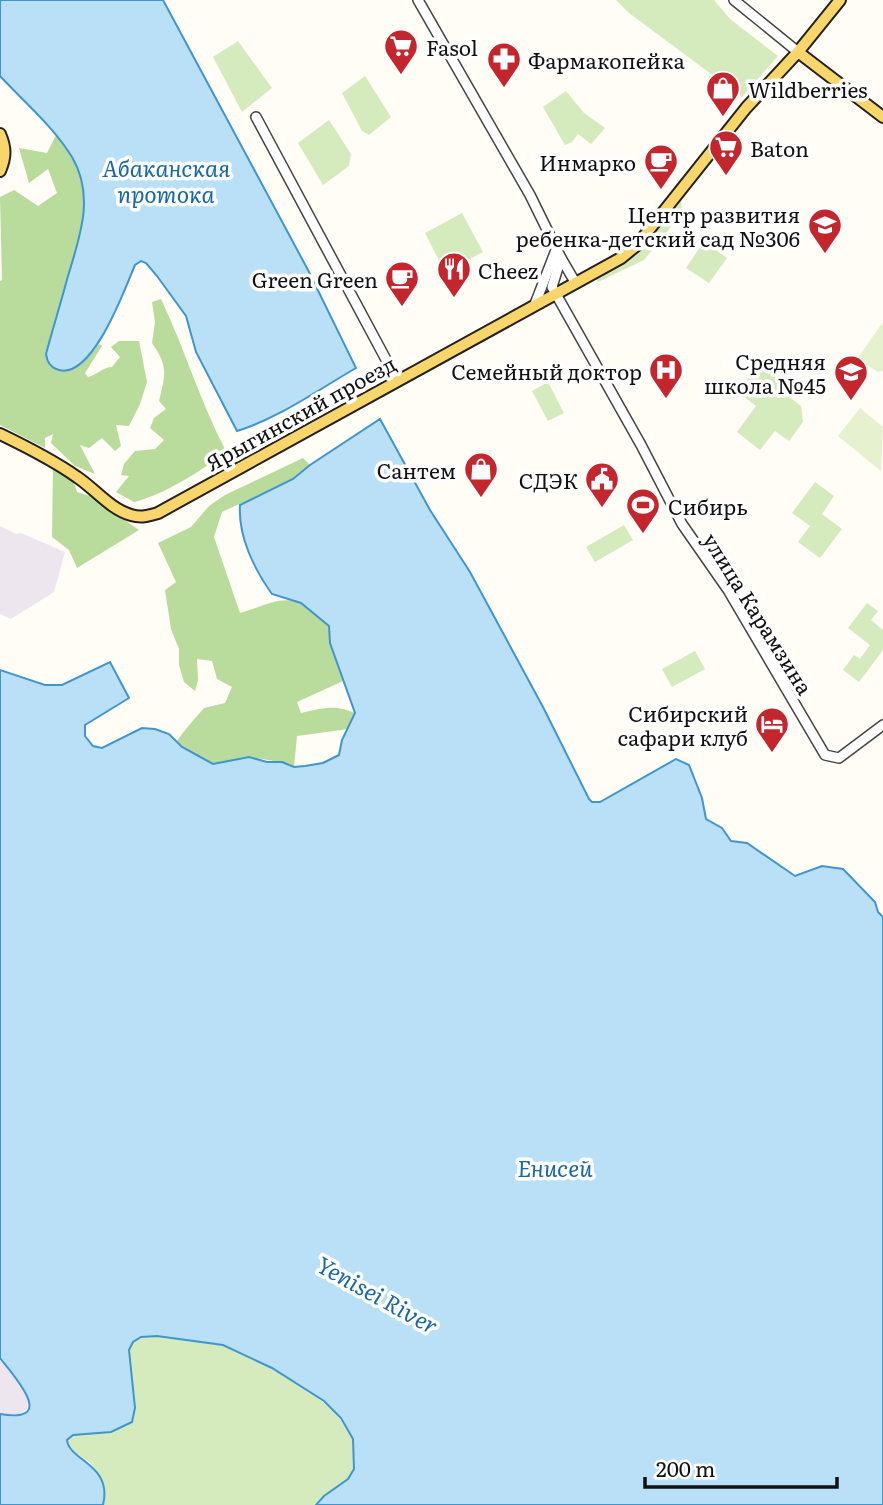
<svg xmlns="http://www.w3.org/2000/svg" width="883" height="1505" font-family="Literata,serif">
	<rect width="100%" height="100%" fill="#fffdf5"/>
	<g fill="#eee6ef">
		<path d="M0,526L16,534L21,533L65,552L54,592L11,619L0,614Z"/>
		<path d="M0,1358L29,1396L27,1409L16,1417L0,1414Z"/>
	</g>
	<g fill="#d5ebbd">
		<path d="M616,0H714L730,19L778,56L742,97L629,13Z"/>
		<path d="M238,41L272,88L242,112L213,57Z"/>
		<path d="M365,76L391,117L369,135L362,131L342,93Z"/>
		<path d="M566,91L584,113L605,128L591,144L578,134L572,142L565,145L543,107Z"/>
		<path d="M329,120L351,154L349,166L323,185L298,143Z"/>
		<path d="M681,201L682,213L644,260L598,282L596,278L637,254Z"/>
		<path d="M462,213L483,252L445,272L425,233Z"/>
		<path d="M704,241L727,258L709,283L686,268Z"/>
		<path d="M761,361L784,379L778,388L801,406L803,422L789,441L775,431L760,450L737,432L756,406L738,392Z"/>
		<path d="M548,382L564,413L548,421L532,391Z"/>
		<path d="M815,482L834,496L822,514L842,529L820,558L798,542L810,526L792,513Z"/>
		<path d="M624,525L633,540L595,562L586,547Z"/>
		<path d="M867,603L878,611L871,620L883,630V650L859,682L843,670L854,655L860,659L870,645L848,628Z"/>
		<path d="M695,651L705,669L672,687L662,669Z"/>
		<path d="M157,1336L223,1345L289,1377L335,1411L353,1439L354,1469L348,1479L324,1496L316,1505H103C106,1491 101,1474 90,1463C81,1455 68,1452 67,1440L73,1435L132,1422L135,1408L129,1350C135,1337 144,1337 157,1336Z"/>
	</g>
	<g fill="#b9dc9c">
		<path d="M56,135C65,148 76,161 81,177C94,215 65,289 53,327L89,356L99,344L102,346L85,373L88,377C97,375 103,367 112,367L120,357L111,347L119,341H139L147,382L140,404L129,426L116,425L121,446L115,451L102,438L89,448L80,445L95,474L75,466L51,443L53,434L45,438V448L0,425V281L2,280L0,197L14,190L38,206L57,193L48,169L29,183L19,148L47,153Z"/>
		<path d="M161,299C185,349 200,402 226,451C206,469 161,496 134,502L116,492L129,476L121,475L124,464L135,451L155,449L164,440L150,428L154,418L166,409L159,401C166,374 168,366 152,343L155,322L152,302Z"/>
		<path d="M303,458L310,465L293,479L222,512L214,537L240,613C285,599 291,589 329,626L330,643L343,681L297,702L301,713C322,708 335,704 355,713L348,729L297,736L294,767C285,763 258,757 248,758C236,758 225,764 213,764L176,743C180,735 198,715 204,708L225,703L232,687L217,679L212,661L197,659L198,680L195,691L184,682L179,665V649L171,629L165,590L176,582L158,543L191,527L209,506L225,495Z"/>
		<path d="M53,468L73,479L77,492L90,496L139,530L77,568L69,550L52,537Z"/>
	</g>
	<g fill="#e6f2cf">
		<path d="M883,322V371L878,372L861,361L859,356Z"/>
		<path d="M860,408L883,427L881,471L838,436Z"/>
	</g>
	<g fill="#b9e0f7" stroke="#3f96cf" stroke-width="2">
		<path d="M0,0H163L308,270L356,368C318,390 279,418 237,431L196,352L186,316L157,276L146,263L141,261L135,265C125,288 93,379 59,370C51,368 47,362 46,354C53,328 61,302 68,276C80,236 95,196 72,157C53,126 24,102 0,76Z"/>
		<path d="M380,419L430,510L470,572L543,707L589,799L592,802H600L676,759L689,765L702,798L706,819L722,828L731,841L747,843L795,876L822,866L843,869L875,902L878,912L883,917V1505H316L324,1496L348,1479L354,1469L353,1439L341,1418L324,1401L272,1368L223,1345L157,1336L141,1337L133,1342L129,1350L135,1408L132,1422L111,1432L73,1435L67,1440C69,1461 113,1464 103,1505H0V1414C58,1424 15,1377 0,1358V670L45,685H62L110,662L129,698L85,725V736L93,746L102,748L142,728L155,729L169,734L182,747L213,764L249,757L267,762H282L294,767L305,766L323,763L339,755L342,740L355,713L330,643L329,626L301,603L272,594C254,569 238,536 240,505L293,479L310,465Z"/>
	</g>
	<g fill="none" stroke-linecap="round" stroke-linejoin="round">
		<g stroke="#444" stroke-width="12">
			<g id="minor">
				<path d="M418,0L530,195L561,258L575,282"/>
				<path d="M734,0L798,52"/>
				<path d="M256,117L397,380"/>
				<path d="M561,258L552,287L641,445L682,524L728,590L825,755L839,758L883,725"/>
				<path d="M535,304L556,250"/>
			</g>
		</g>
		<g stroke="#222" stroke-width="14">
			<g id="major">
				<path d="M798,52L883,117"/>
				<path d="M0,134C6,148 6,157 0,171"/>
				<path d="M0,434C27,447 53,460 77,477C95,489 110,509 131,515C141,518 148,516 158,513L621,258L637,245L746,108L798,52L840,0"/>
			</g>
		</g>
		<use href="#minor" stroke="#fff" stroke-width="9"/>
		<use href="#major" stroke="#f9d66b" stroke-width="10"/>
	</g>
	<defs>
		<g id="supermarket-pin" transform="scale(1.75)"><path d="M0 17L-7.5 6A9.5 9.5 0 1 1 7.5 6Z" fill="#c4262e" stroke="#fff"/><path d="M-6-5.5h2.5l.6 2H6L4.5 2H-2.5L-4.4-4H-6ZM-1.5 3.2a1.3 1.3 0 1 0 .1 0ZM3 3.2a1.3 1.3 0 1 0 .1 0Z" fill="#fff"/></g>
		<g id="pharmacy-pin" transform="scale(1.75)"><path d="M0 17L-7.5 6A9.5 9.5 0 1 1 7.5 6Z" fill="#c4262e" stroke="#fff"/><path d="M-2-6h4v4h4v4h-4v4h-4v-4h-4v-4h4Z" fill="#fff"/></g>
		<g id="shop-pin" transform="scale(1.75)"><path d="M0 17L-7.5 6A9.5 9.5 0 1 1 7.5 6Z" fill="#c4262e" stroke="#fff"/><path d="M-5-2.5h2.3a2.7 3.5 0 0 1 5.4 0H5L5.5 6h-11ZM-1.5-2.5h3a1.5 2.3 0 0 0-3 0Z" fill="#fff"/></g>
		<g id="cafe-pin" transform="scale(1.75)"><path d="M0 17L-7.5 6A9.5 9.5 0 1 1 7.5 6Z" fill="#c4262e" stroke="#fff"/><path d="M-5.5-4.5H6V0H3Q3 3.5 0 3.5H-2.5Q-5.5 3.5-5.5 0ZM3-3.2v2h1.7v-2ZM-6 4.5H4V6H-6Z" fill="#fff"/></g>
		<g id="school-pin" transform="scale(1.75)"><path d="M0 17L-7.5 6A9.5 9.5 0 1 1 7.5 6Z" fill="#c4262e" stroke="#fff"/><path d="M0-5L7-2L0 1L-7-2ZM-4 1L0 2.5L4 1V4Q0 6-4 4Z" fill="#fff"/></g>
		<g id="restaurant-pin" transform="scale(1.75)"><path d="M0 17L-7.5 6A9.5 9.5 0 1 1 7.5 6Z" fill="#c4262e" stroke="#fff"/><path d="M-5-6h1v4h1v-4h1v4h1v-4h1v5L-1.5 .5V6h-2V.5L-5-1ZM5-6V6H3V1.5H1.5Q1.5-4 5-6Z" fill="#fff"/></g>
		<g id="hospital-pin" transform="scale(1.75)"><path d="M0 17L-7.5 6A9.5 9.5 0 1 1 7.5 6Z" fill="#c4262e" stroke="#fff"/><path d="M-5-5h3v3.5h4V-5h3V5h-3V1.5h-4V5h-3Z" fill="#fff"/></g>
		<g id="civic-pin" transform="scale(1.75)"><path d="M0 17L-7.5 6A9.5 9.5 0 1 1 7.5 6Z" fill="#c4262e" stroke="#fff"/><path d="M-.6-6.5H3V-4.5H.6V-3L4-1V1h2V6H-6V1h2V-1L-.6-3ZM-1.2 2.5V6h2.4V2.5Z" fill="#fff"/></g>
		<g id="stadium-pin" transform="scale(1.75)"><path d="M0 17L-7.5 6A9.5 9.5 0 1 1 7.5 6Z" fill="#c4262e" stroke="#fff"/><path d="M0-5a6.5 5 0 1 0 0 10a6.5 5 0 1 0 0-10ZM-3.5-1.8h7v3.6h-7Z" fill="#fff"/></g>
		<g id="hotel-pin" transform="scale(1.75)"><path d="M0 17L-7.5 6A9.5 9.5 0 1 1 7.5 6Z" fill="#c4262e" stroke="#fff"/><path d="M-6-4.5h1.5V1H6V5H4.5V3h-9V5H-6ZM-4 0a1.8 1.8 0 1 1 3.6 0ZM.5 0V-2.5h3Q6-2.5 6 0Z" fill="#fff"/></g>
	</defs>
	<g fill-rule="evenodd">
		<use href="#supermarket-pin" x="401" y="46"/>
		<use href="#pharmacy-pin" x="504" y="59"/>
		<use href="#shop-pin" x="723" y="88"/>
		<use href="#supermarket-pin" x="726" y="147"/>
		<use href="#cafe-pin" x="661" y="161"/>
		<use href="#school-pin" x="825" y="225"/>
		<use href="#restaurant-pin" x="454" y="269"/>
		<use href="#cafe-pin" x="402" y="278"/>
		<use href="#hospital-pin" x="666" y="370"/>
		<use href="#school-pin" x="851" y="372"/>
		<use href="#shop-pin" x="481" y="469"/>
		<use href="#civic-pin" x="602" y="479"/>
		<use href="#stadium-pin" x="643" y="505"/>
		<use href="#hotel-pin" x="772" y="724"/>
	</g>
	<g text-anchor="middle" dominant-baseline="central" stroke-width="7" stroke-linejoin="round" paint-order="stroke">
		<g font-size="21" fill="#111" stroke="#fff" text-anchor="end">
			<text x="426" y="46" text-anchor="start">Fasol</text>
			<text x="528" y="59" text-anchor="start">Фармакопейка</text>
			<text x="748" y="88" text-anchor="start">Wildberries</text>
			<text x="750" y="147" text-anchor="start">Baton</text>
			<text x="636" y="161">Инмарко</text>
			<text x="800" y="213">Центр развития<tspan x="800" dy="24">ребенка-детский сад №306</tspan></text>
			<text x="478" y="269" text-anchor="start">Cheez</text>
			<text x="378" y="278">Green Green</text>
			<text x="826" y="360">Средняя<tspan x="826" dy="24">школа №45</tspan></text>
			<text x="642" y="370">Семейный доктор</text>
			<text x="456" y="469">Сантем</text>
			<text x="578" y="479">СДЭК</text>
			<text x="668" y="505" text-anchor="start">Сибирь</text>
			<text x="748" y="712">Сибирский<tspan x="748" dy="24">сафари клуб</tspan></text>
		</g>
		<g font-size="21" fill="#111" stroke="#fff">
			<text transform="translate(300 412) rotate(-29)">Ярыгинский проезд</text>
			<text transform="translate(759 613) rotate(58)">улица Карамзина</text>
		</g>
		<g font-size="23" font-style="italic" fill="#1768a6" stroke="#fff">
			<text x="166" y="167">Абаканская<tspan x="166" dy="26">протока</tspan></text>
			<text x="555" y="1167">Енисей</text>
			<text transform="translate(378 1294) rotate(29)">Yenisei River</text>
		</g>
	</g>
	<path d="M645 1477v10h192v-10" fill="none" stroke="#111111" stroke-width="3.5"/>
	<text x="656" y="1477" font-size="21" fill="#111111" stroke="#ffffff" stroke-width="5" paint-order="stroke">200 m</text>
</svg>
